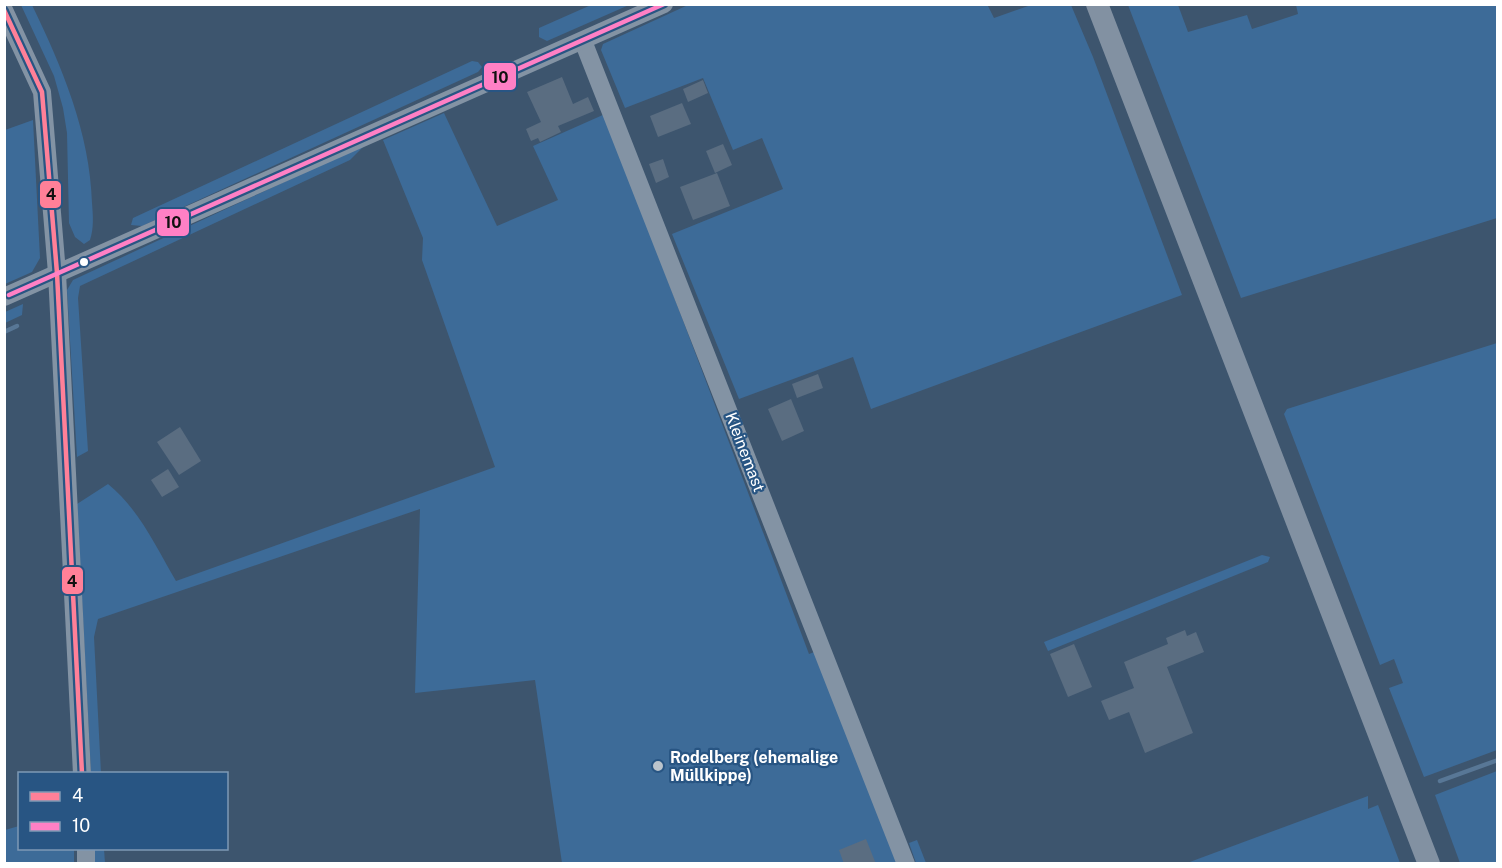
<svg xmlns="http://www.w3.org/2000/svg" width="1502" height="868" font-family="'Public Sans',sans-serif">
	<rect width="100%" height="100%" fill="#3d556e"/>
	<g fill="#3d6b98">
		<path d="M987,4L994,18L1031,5H1071L1093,57L1182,295L871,409L853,357L739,399L672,234L783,189L762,138L733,150L703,78L625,108L601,50L603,44L688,5Z"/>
		<path d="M21,5H32C62,67 90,133 92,203C93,216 94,228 90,240L84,244L75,237L69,223L67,133L63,108L54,76Z"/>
		<path d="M591,5H629L547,41L539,37V28Z"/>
		<path d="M1128,5H1178L1188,32L1247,15L1252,29L1298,14L1296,5H1497V218L1241,298Z"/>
		<path d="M472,61L478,62L482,67L478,72L142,226L131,225L133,218Z"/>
		<path d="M444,113L497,226L558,200L533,146L605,114L809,654L817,651L898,863H562L535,680L415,693L420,509L98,619L94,637L101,773H91L77,504L108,484C139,509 156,547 176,581L495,467L422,260L423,238L383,140Z"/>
		<path d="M33,120L40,258L32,272L5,284V130Z"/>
		<path d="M366,144L350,160L80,286L78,298L88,451L77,457L67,290L73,280Z"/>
		<path d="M23,304L22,315L5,323V312Z"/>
		<path d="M1497,343V750L1424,777L1389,688L1403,683L1394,659L1380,665L1284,414L1287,409Z"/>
		<path d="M1262,555L1270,557L1268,562L1048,651L1044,642Z"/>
		<path d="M1497,771V863H1460L1435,795Z"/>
		<path d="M1368,796V809L1378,805L1400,863H1187Z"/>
		<path d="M19,826L20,848L74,849V863H5V830Z"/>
		<path d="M917,840L926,863H916L909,843Z"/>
		<path d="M95,849H104L105,863H95Z"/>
	</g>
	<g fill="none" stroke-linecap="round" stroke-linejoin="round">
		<g stroke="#587796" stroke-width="4.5">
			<path d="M4,332L17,326"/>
			<path d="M1440,781L1498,760"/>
		</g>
	</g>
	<g fill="#5a6d81">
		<path d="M562,77L573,104L588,97L594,111L558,126L561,132L540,142L538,138L531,141L526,129L541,122L527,92Z"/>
		<path d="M703,80L708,93L688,102L683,89Z"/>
		<path d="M682,103L691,124L658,137L650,116Z"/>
		<path d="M723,144L732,165L715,173L706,151Z"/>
		<path d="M663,159L669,177L656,183L649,164Z"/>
		<path d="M717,173L730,206L693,220L680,187Z"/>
		<path d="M818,374L823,388L797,398L792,384Z"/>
		<path d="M791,399L804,431L782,441L768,409Z"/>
		<path d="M180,427L201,461L179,475L157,442Z"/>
		<path d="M168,469L179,487L162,497L151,480Z"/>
		<path d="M1185,630L1187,636L1196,632L1204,652L1167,667L1193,733L1145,753L1129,712L1109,720L1101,701L1134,688L1124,662L1168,644L1166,638Z"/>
		<path d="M1074,644L1092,687L1068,697L1050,654Z"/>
		<path d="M866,839L876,864H844L839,850Z"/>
	</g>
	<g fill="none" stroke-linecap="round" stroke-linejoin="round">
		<g stroke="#8393a4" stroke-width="18">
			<path d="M4,10L42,92L57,273L82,774"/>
			<path d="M583,41L906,864"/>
			<path d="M4,297L664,4"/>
			<path d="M86,848V864"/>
		</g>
		<path stroke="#8291a2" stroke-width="22" d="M1097,4L1429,864"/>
		<g stroke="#285583" stroke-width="9">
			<path id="bus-1" d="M4,10L42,92L57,273L82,774"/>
		</g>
		<g stroke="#285583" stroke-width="9">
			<path id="bus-2" d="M9,295L664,4"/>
		</g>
		<use href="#bus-1" stroke="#ff8098" stroke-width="4.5"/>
		<use href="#bus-2" stroke="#ff80c5" stroke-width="4.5"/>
	</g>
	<circle fill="#fff" stroke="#285583" stroke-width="2" cx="84" cy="262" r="5"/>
	<circle fill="#bbc4cc" stroke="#285583" stroke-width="2" cx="658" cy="766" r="6"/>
	<g text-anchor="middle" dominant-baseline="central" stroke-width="4.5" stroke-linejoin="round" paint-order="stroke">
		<g font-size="16" fill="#fff" stroke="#285583">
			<text transform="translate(745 452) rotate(69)">Kleinemast</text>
		</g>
		<g font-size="16" font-weight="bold" fill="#fff" stroke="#285583" text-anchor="start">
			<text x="670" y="757">Rodelberg (ehemalige<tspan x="670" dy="18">Müllkippe)</tspan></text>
		</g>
	</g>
	<g stroke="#285583" stroke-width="2">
		<rect x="483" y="62" width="34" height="29" rx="6" fill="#ff80c5"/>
		<rect x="39" y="180" width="23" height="29" rx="6" fill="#ff8098"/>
		<rect x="156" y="208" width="34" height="29" rx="6" fill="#ff80c5"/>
		<rect x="61" y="566" width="23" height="29" rx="6" fill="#ff8098"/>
	</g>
	<g font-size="16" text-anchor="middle" font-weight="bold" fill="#111">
		<text x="500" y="83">10</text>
		<text x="51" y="200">4</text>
		<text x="173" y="228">10</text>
		<text x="72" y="587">4</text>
	</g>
	<rect width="1502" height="868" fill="none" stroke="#ffffff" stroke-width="12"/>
	<rect x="18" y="772" width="210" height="78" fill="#285583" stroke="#7e99b5" stroke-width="1.5"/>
	<rect x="30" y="792" width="30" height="9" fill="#ff8098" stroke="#7e99b5" stroke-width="1.5"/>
	<text x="72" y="802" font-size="18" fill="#ffffff">4</text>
	<rect x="30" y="822" width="30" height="9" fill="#ff80c5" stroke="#7e99b5" stroke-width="1.5"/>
	<text x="72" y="832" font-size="18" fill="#ffffff">10</text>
</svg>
